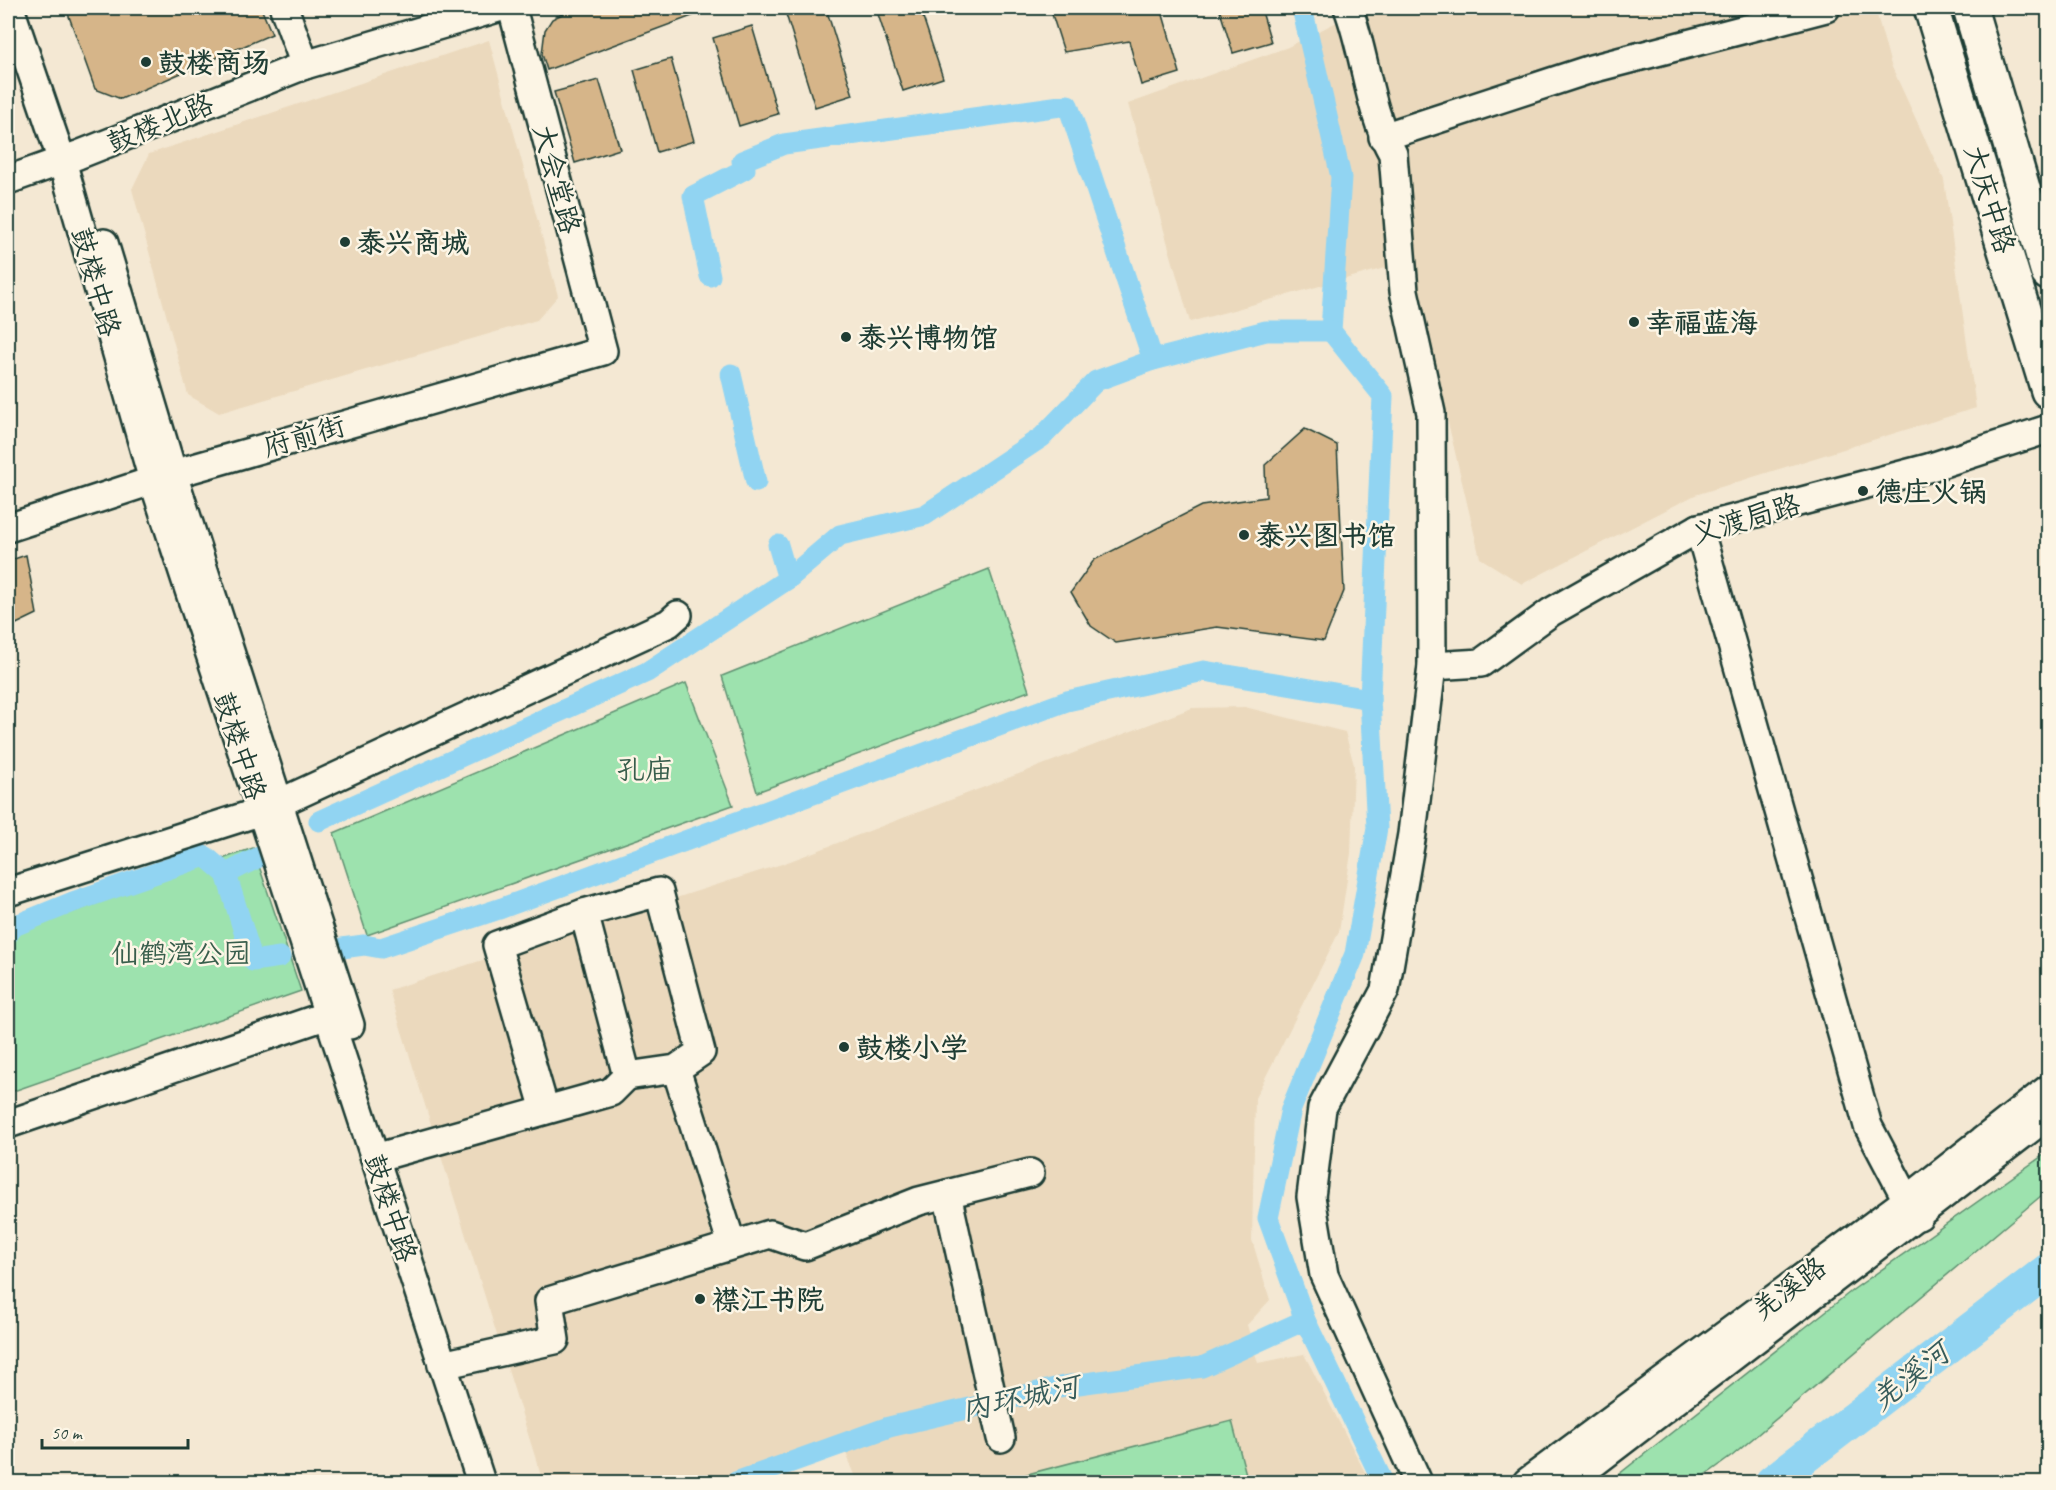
<svg xmlns="http://www.w3.org/2000/svg" width="2056" height="1490" font-family="Caveat,'LXGW WenKai TC',sans-serif">
	<rect width="100%" height="100%" fill="#f4e8d3"/>
	<filter id="ink" filterUnits="userSpaceOnUse"><feTurbulence type="fractalNoise" baseFrequency=".0167" numOctaves="2"/><feDisplacementMap in="SourceGraphic" scale="12" xChannelSelector="R" yChannelSelector="G"/><feConvolveMatrix kernelMatrix="1 2 1 2 8 2 1 2 1" color-interpolation-filters="sRGB"/></filter>
	<g filter="url(#ink)">
		<g fill="#ebd9bd">
			<path d="M1364,8H1875L1891,65L1944,180L1976,408L1695,495L1522,584L1480,558L1413,274L1392,266L1190,322L1128,104L1288,47Z"/>
			<path d="M489,40L558,296L537,320L219,413L188,395L132,189L149,154Z"/>
			<path d="M1245,707L1345,732L1354,765L1351,853L1339,932L1255,1098L1252,1240L1270,1300L1247,1325L1258,1363L1304,1354L1370,1482H858L840,1439L706,1482H543L389,990L785,863L1192,708Z"/>
		</g>
		<g fill="#9de2ae" stroke="#5e9071" stroke-width="1.5">
			<path d="M989,569L1029,691L757,792L722,676Z"/>
			<path d="M686,683L733,805L367,935L334,833Z"/>
			<path d="M253,848L301,991L8,1093V935Z"/>
			<path d="M2048,1152V1190L1732,1456L1696,1482H1609L1854,1289Z"/>
			<path d="M1232,1421L1248,1482H997Z"/>
		</g>
		<g fill="none" stroke-linecap="round" stroke-linejoin="round">
			<g stroke="#91d4f2" stroke-width="21">
				<path d="M1302,8L1341,177L1331,331L1383,396L1370,699L1377,828L1355,954L1291,1109L1268,1218L1305,1320L1383,1482"/>
				<path d="M710,276L693,196L745,169L742,161L784,144L1068,105L1153,360L1266,331H1331"/>
				<path d="M731,374L756,482"/>
				<path d="M778,545L788,579"/>
				<path d="M319,821L647,672L788,579L840,535L925,515L1042,437L1096,381L1153,360"/>
				<path d="M226,874L263,855"/>
				<path d="M8,934L14,926L73,902L205,856L226,874L253,961L280,957"/>
				<path d="M342,948L364,945L381,948L502,908L1067,701L1204,671L1370,699"/>
				<path d="M736,1482L889,1427L1064,1386L1202,1367L1305,1320"/>
			</g>
			<path stroke="#91d4f2" stroke-width="34" d="M1772,1482L2048,1270"/>
		</g>
		<g fill="#d6b589" stroke="#1f3d34" stroke-width="1.5">
			<path d="M66,8H261L272,34L121,99L95,89Z"/>
			<path d="M574,8H711V9L547,70L542,54L545,30L552,19Z"/>
			<path d="M797,8H826L853,95L815,107L785,11Z"/>
			<path d="M876,8H920L943,78L903,91Z"/>
			<path d="M1050,8H1161L1180,73L1141,85L1129,41L1064,52Z"/>
			<path d="M1219,8H1261L1271,42L1233,53Z"/>
			<path d="M752,26L778,114L739,126L713,38Z"/>
			<path d="M671,59L694,141L657,152L634,70Z"/>
			<path d="M599,80L620,149L575,163L554,92Z"/>
			<path d="M1305,429L1337,445L1344,591L1324,641L1217,627L1116,643L1091,626L1071,592L1094,560L1201,506L1266,497L1265,465Z"/>
			<path d="M26,555L37,614L8,628V561Z"/>
		</g>
		<g fill="none" stroke-linecap="round" stroke-linejoin="round">
			<g stroke="#1f3d34" stroke-width="32">
				<g id="minor">
					<path d="M10,8L62,161L153,480L481,1482"/>
					<path d="M284,8L305,65"/>
					<path d="M1348,8C1366,55 1368,110 1393,154L1404,291L1431,413L1432,666L1412,834L1385,990L1322,1108L1311,1197L1324,1275L1418,1482"/>
					<path d="M1383,137L1591,69L1826,8"/>
					<path d="M8,180L78,155L305,65L498,8"/>
					<path d="M104,243L173,474L350,1025"/>
					<path d="M8,528L173,474L603,351L512,8"/>
					<path d="M1699,528L1868,1126L1907,1200L1919,1216"/>
					<path d="M1432,666L1481,663L1551,612L1699,528L1928,468L2048,429"/>
					<path d="M8,892L262,811L669,623L678,615"/>
					<path d="M676,1069L627,1076L584,913L659,892L701,1052L676,1069L732,1245"/>
					<path d="M545,1110L497,945L584,913"/>
					<path d="M8,1124L328,1015"/>
					<path d="M375,1158L611,1092L627,1076"/>
					<path d="M947,1194L1001,1438"/>
					<path d="M442,1365L555,1340L549,1301L770,1234L805,1246L919,1201L1030,1173"/>
					<path d="M1527,1482L1907,1200L2048,1089"/>
					<path d="M1569,1482L2048,1115"/>
				</g>
			</g>
			<g stroke="#1f3d34" stroke-width="38">
				<g id="major">
					<path d="M1931,8L2048,391"/>
					<path d="M1970,8L2048,273"/>
				</g>
			</g>
			<use href="#minor" stroke="#fcf5e5" stroke-width="27"/>
			<use href="#major" stroke="#fcf5e5" stroke-width="33"/>
		</g>
	</g>
	<g fill="#1f3d34" stroke="#fcf5e5" stroke-width="2">
		<circle cx="146" cy="62" r="6"/>
		<circle cx="345" cy="242" r="6"/>
		<circle cx="1634" cy="322" r="6"/>
		<circle cx="846" cy="337" r="6"/>
		<circle cx="1863" cy="491" r="6"/>
		<circle cx="1244" cy="535" r="6"/>
		<circle cx="844" cy="1047" r="6"/>
		<circle cx="700" cy="1299" r="6"/>
	</g>
	<g text-anchor="middle" dominant-baseline="central" stroke-width="5" stroke-linejoin="round" paint-order="stroke">
		<g font-size="28" font-weight="bold" fill="#1f3d34" stroke="#fcf5e5" text-anchor="start">
			<text x="158" y="62">鼓楼商场</text>
			<text x="357" y="242">泰兴商城</text>
			<text x="1646" y="322">幸福蓝海</text>
			<text x="858" y="337">泰兴博物馆</text>
			<text x="1875" y="491">德庄火锅</text>
			<text x="1256" y="535">泰兴图书馆</text>
			<text x="856" y="1047">鼓楼小学</text>
			<text x="712" y="1299">襟江书院</text>
		</g>
		<g font-size="28" fill="#1f3d34" stroke="#fcf5e5">
			<text transform="translate(160 123) rotate(-22)">鼓楼北路</text>
			<text transform="translate(557 179) rotate(75)">大会堂路</text>
			<text transform="translate(1990 199) rotate(73)">大庆中路</text>
			<text transform="translate(96 282) rotate(74)">鼓楼中路</text>
			<text transform="translate(304 436) rotate(-16)">府前街</text>
			<text transform="translate(1746 519) rotate(-17)">义渡局路</text>
			<text transform="translate(240 746) rotate(72)">鼓楼中路</text>
			<text transform="translate(391 1208) rotate(72)">鼓楼中路</text>
			<text transform="translate(1789 1288) rotate(-37)">羌溪路</text>
		</g>
		<g font-size="28" fill="#385e4c" stroke="#fcf5e5">
			<text x="645" y="769">孔庙</text>
			<text x="181" y="953">仙鹤湾公园</text>
		</g>
		<g font-size="30" font-style="italic" fill="#365b5a" stroke="#fcf5e5">
			<text transform="translate(1910 1376) rotate(-38)">羌溪河</text>
			<text transform="translate(1020 1398) rotate(-12)">内环城河</text>
		</g>
	</g>
	<rect width="2056" height="1490" fill="none" stroke="#fcf5e5" stroke-width="30"/>
	<rect x="15" y="15" width="2026" height="1460" fill="none" stroke="#1f3d34" stroke-width="2" filter="url(#ink)"/>
	<path d="M42 1439v9h146v-9" fill="none" stroke="#1f3d34" stroke-width="3"/>
	<text x="51" y="1439" font-size="18" fill="#1f3d34" stroke="#fcf5e5" stroke-width="4.5" paint-order="stroke">50 m</text>
</svg>
